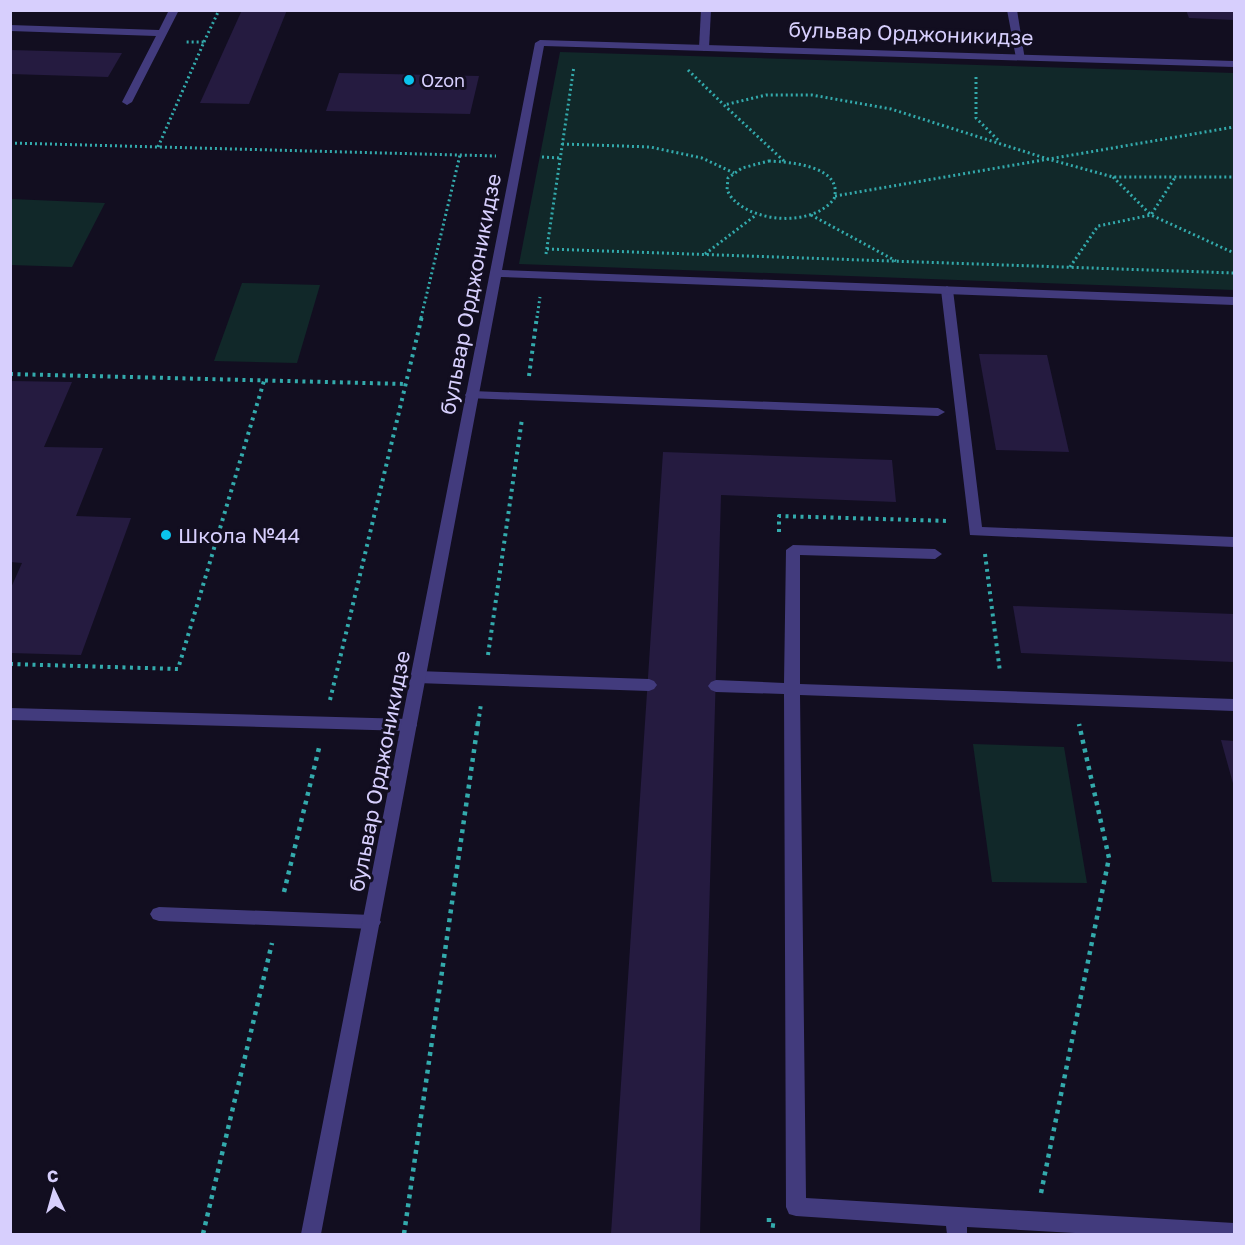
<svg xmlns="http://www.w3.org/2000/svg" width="1245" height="1245" font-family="'Golos Text',sans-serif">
	<rect width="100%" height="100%" fill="#120e20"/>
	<g fill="#112829">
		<path d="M560,52L1234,73V290L519,264Z"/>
		<path d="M11,199L105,203L72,267L11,265Z"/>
		<path d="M242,283L320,285L297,363L214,361Z"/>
		<path d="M973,744L1064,747L1087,883L992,882Z"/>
	</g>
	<g fill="#251b40">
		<path d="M242,10H287L249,104L200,103Z"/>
		<path d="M1186,10H1234V20L1189,18Z"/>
		<path d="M10,50L122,53L108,77L10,74Z"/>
		<path d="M339,73L479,76L470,114L326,111Z"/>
		<path d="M979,354L1047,355L1069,452L996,450Z"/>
		<path d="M10,381L72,382L44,447L103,448L76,516L131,518L81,655L10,653V590L22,563L10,562Z"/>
		<path d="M663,452L892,460L896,502L721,495L700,1234H611Z"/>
		<path d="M1013,606L1234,614V662L1021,653Z"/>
		<path d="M1221,740L1234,741V787Z"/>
	</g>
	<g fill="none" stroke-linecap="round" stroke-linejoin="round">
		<g stroke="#33aaac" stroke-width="3" stroke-dasharray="2 3" stroke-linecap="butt">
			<path d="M204,42L219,10"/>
			<path d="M688,70L724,105"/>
			<path d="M976,77V118L999,141"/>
			<path d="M10,143L496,156"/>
			<path d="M562,144L650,147L702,158L734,173"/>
			<path d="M158,147L204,42H185"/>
			<path d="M542,157L560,158"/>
			<path d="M769,161C790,162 844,166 834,199C813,226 758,223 735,201C732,199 729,194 727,190L728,178L742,168Z"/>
			<path d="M784,161L724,105L766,95H812L891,109L1048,159L1113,177H1234"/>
			<path d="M1113,177L1151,215L1234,253"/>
			<path d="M835,196L1234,127"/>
			<path d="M811,215L896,261"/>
			<path d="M547,249L1234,273"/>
			<path d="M546,254L574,66"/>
			<path d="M705,254L756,215"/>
			<path d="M1070,267L1098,226L1151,215L1176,176"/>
			<path d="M421,318L460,155"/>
			<path d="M537,318L540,297"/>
		</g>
		<g stroke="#33aaac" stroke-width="4" stroke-dasharray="3 4.5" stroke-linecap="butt">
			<path d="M10,374L405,384"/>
			<path d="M529,376L537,316"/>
			<path d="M779,532V516L950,521"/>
			<path d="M985,554L1000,672"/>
			<path d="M488,655L522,419"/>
			<path d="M10,664L178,669L264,381"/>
			<path d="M330,700L422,316"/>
			<path d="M478,724L481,704"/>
		</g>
		<g stroke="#33aaac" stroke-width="4.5" stroke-dasharray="4 5" stroke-linecap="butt">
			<path d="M284,892L319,748"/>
			<path d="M1041,1193L1109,858L1079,724"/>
			<path d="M769,1218V1225L777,1226"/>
			<path d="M203,1234L272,943"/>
			<path d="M404,1234L478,723"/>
		</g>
		<g fill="#423b7d" fill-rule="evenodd">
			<path d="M169,10H179L132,102L127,105L122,102L156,36L10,31V25L159,30Z"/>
			<path d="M701,10H711L709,48L704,51L699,48Z"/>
			<path d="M1007,10H1017L1025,60L1016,58Z"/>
			<path d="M947,286L953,290L982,527L1234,537V547L970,535L941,290Z"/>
			<path d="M472,391L938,408L945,412L938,416L467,398L465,395L467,392Z"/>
			<path d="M793,545L935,549L942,554L935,559L800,555V684L1234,699V711L800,695L806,1198L1234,1223V1234H1093L967,1227V1234H947L946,1226L796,1216L789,1214L786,1207L784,694L716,692L711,690L708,686L711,682L716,680L784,683L786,550Z"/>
			<path d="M417,671L649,679L654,681L657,685L654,689L649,691L417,683L412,681L409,677L412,673Z"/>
			<path d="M10,708L409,719L415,721L417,725L415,729L409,731L10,720Z"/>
			<path d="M159,907L372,915L378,917L381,922L378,927L372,929L159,921L153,919L150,914L153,909Z"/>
		</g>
		<path fill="#423b7d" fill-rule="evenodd" d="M540,40L1234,61V67L544,46L502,270L1234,297V305L501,277L321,1234H301L535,43Z"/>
	</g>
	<g fill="#0bc4ed" stroke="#120e20" stroke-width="2">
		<circle cx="409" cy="80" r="6"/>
		<circle cx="166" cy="535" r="6"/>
	</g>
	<g text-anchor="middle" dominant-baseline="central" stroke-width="6" stroke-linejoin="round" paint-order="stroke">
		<g font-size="18" fill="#d7cffd" stroke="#120e20" text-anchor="start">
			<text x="421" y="80">Ozon</text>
		</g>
		<g font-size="21" fill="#d7cffd" stroke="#120e20">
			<text transform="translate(911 33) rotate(2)">бульвар Орджоникидзе</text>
			<text transform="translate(470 294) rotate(-79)">бульвар Орджоникидзе</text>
			<text transform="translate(379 771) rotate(-79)">бульвар Орджоникидзе</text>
		</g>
		<g font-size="21" fill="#d7cffd" stroke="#120e20" text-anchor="start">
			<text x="178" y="535">Школа №44</text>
		</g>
	</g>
	<rect width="1245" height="1245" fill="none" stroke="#d7cffd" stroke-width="24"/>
	<g transform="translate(54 1191) rotate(355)" stroke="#120e20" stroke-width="4.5" paint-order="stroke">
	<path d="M0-4.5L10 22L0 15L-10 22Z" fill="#d7cffd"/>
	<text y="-9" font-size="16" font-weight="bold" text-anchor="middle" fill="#d7cffd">С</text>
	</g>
</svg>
